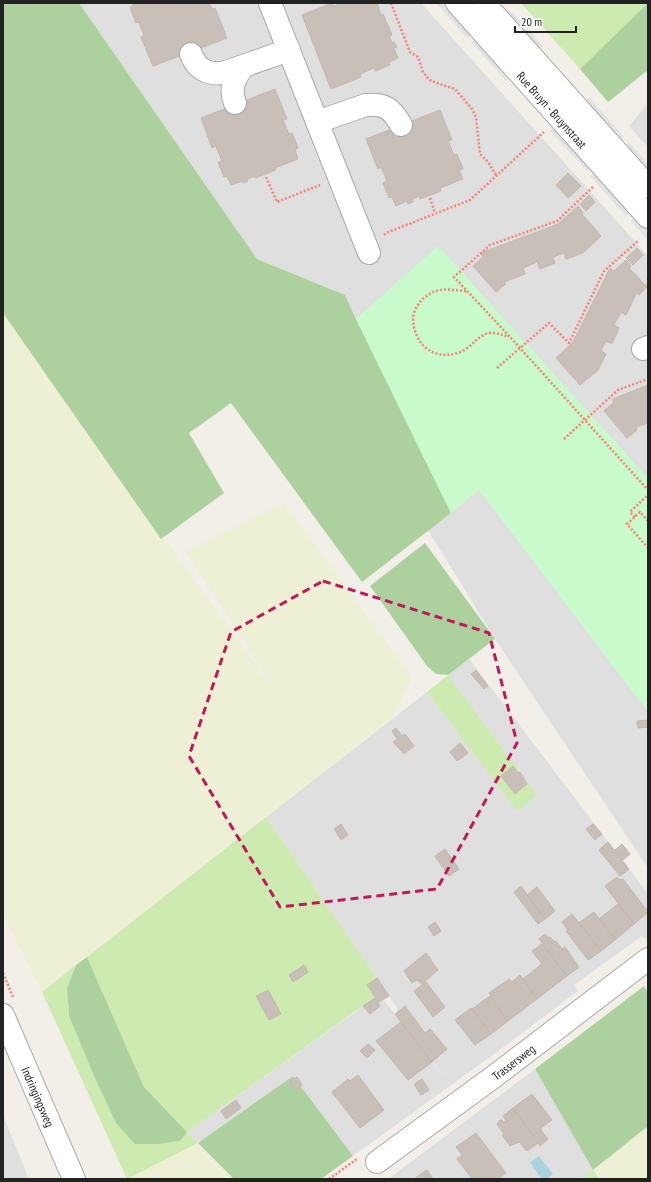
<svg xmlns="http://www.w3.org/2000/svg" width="651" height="1182" font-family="'PT Sans Narrow',sans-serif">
	<rect width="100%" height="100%" fill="#f2efe9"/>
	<g fill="#e0dfdf">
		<path d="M79,3H421L648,256V868L495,639L428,530L451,513L356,319L345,295L257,259Z"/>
		<path d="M648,103V147L629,126Z"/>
		<path d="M469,659L648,894V936L645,939L642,936L574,985L578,991L501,1049L353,1156L293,1076L198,1143L187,1132L376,997L380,1002L384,1000L445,1078L266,817L427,692L517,810L537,795L448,675Z"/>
		<path d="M535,1069L593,1170L582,1179H388Z"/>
		<path d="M3,1115L29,1179H3Z"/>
	</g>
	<g fill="#eef0d5">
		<path d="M3,313L284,704L186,552L284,503L412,677L393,718L42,992L3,915Z"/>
		<path d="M648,1126V1179H599L593,1170Z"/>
		<path d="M198,1143L234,1179H127Z"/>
	</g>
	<g fill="#cdebb0">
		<path d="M521,3H648L580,69Z"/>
		<path d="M448,675L537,795L517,811L427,692Z"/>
		<path d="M266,817L385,990L187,1132L198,1143L127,1179L42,992L76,965L67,988L69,1016L94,1076L116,1123L187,1132L144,1087L87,957Z"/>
		<path d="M593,1170L599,1179H582Z"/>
	</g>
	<g fill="#add19e">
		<path d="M3,3H79L257,259L345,295L356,319L451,513L362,582L231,403L189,433L224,493L161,539L3,313Z"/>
		<path d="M648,3V70L608,102L580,69Z"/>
		<path d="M425,543L495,639L448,675L436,674L427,666L370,586Z"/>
		<path d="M87,957L144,1087L187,1132L180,1141L158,1144H135L116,1123L94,1076L69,1016L67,988L76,965Z"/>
		<path d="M644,986L648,993V1126L593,1170L535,1069Z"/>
		<path d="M293,1076L353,1156L321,1179H234L198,1143Z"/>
	</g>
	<path fill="#c8facc" d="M438,246L648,478V712L479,490L451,513L356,319Z"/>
	<g fill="#e2e2e2">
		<path d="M436,3H444L472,34L467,38Z"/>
		<path d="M509,9L543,46L539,50L506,13Z"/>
		<path d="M475,38L510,77L506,81L471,42Z"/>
		<path d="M589,97L624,137L620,141L585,101Z"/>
		<path d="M554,127L591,168L587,171L550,131Z"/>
		<path d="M629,142L648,164V172L625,146Z"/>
		<path d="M594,172L630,212L626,216L590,176Z"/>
		<path d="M635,217L648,232V240L631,221Z"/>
	</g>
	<path fill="#aad3df" d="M539,1156L553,1174L546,1179H542L530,1163Z"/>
	<g fill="#c7bfb8" stroke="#c4b6ab">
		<path d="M132,3H209L212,9L215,8L227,38L153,66L141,37L144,36L139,22L136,23L130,7L133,6Z"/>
		<path d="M332,3L333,6L342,3H377L381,15L383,14L392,35L389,36L392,43L394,42L397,47L394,48L398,58L389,62L390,65L375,71L374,68L360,74L361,77L331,89L302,15Z"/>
		<path d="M275,89L287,119L283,120L289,134L292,133L298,148L295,150L298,159L275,168L276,170L255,178V176L247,179L248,181L243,183L242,181L231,185L227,176L224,177L218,162L222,161L216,146L212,148L201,118Z"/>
		<path d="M440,110L452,140L448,141L454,155L457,154L463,169L459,170L463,179L440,188L441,191L420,199V196L412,199L413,202L408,204L407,201L396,206L392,197L389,198L383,183L387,181L381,167L378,169L366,139Z"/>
		<path d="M568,173L581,186L568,198L556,185Z"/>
		<path d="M589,195L595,202L586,211L580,204Z"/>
		<path d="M578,206L583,213L582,214L601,236L583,253L566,259L564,253L553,257L555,263L540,269L537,262L523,268L525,274L504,282L506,284L496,292L473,266L483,257L481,253L558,224Z"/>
		<path d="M637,248L643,255L633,265L626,258Z"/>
		<path d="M626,260L631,266L629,268L647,287L639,295L637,292L626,315L621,312L614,325L619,328L612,344L606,341L601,351L606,354L598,370L580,385L556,358L573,342L610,268L614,271Z"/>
		<path d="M648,385V423L636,427L637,430L627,438L604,411L614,402L613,399Z"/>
		<path d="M476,670L488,686L484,689L471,674Z"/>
		<path d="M648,720V727L638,728L637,721Z"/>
		<path d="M396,728L402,736L405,734L414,746L404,754L393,742L397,739L392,731Z"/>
		<path d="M460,743L468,753L457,761L450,752Z"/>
		<path d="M513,766L518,773L520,772L527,784L515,794L501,776Z"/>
		<path d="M341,824L348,835L341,840L334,829Z"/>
		<path d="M593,824L602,834L595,840L586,829Z"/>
		<path d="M608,842L629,869L620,876L599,850Z"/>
		<path d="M622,844L630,854L623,860L615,850Z"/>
		<path d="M445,849L459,869L449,876L435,856Z"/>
		<path d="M617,877L619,880L623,879L648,912L634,924L605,886Z"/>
		<path d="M521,886L545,919L538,924L514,892Z"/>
		<path d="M537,887L555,911L545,919L527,895Z"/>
		<path d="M618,904L634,924L615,940L599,919Z"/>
		<path d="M594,912L615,940L601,951L579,923Z"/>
		<path d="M572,914L601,951L588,960L566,931L568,930L562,922Z"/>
		<path d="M435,922L441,931L434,936L428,927Z"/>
		<path d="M545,934L548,938L550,937L555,942L556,941L562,949L565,947L579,967L567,976L539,939Z"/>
		<path d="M542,944L567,976L537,999L523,979L542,964L532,951Z"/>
		<path d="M426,953L438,970L422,984L417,980L412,983L404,971Z"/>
		<path d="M304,965L308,972L293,982L289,975Z"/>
		<path d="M520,975L537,999L508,1021L489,993L509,979L512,982Z"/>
		<path d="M377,978L389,996L379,1002L367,985Z"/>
		<path d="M426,982L445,1007L433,1017L414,991Z"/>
		<path d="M268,990L281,1014L269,1020L256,996Z"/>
		<path d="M490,996L508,1021L491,1034L472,1009Z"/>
		<path d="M375,998L380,1006L370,1014L363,1006Z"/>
		<path d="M405,1006L425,1033L430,1029L447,1049L432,1062L395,1014Z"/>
		<path d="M471,1008L491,1034L475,1045L455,1020Z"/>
		<path d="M401,1022L432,1062L408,1080L376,1041Z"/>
		<path d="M368,1044L375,1050L367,1058L360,1051Z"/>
		<path d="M358,1075L384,1110L360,1128L332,1092L348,1079L350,1081Z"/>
		<path d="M297,1077L302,1085L295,1090L289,1082Z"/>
		<path d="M422,1079L429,1090L421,1095L414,1084Z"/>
		<path d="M532,1094L552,1120L540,1129L548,1139L540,1146L513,1108Z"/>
		<path d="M236,1100L241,1108L226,1119L221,1111Z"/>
		<path d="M513,1108L538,1143L527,1151L519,1142L510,1146L502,1135L504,1134L497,1124L500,1120H502L504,1122L506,1120L503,1116Z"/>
		<path d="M476,1133L506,1173L498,1179H472L457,1159L462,1155L456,1147Z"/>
		<path d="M427,1170L433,1179H414Z"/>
	</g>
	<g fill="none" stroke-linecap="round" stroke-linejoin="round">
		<g stroke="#a9a9a9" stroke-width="24">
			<g id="minor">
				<path d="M270,3L369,253"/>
				<path id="s1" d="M457,3L648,217"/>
				<path d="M484,3L648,187"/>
				<path d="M191,54C196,69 208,75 223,73L289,50"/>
				<path d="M235,103C229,88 235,77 244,66"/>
				<path d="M317,122L366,105C385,103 392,109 401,125"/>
				<path d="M643,349L648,347"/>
				<path id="s2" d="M3,1015L74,1179"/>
				<path id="s3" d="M377,1162L492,1078L648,959"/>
			</g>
		</g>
		<g stroke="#fa8072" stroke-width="2.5" stroke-dasharray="2 2" stroke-linecap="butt">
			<path d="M391,3L410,52L418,57L423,72L427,77L431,81L455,89L472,109L476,117L480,154L488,162L496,175"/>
			<path d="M266,177L277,202L320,185"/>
			<path d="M593,187L557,221L490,245L454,277L511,338L648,490"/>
			<path d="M430,198L435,213"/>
			<path d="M384,235L386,233L470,200L544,132"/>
			<path d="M466,291C452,290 439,287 428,295C420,300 414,309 413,318C413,327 416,336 421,343C432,357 452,358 466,349C474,343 479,336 488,333C496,332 502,335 509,337"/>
			<path d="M497,368L549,323L569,343L604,271L638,241"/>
			<path d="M564,439L618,390L648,379"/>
			<path d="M635,517L630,512L648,495"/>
			<path d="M648,521L640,512L627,524L648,548"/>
			<path d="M3,973L13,997"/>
			<path d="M329,1179L357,1159"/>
		</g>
		<use href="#minor" stroke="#fff" stroke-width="22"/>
	</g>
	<path fill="none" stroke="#c2185b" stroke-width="3" stroke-dasharray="8 5" stroke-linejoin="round" d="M323,581L489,633L517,743L437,889L280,907L189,756L231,632Z"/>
	<g text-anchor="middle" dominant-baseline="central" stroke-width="4" stroke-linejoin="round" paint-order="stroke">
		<g font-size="12" fill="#222" stroke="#fff">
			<text stroke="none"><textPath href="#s1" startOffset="143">Rue Bruyn - Bruynstraat</textPath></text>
			<text stroke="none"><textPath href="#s3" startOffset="169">Trassersweg</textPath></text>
			<text stroke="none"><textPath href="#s2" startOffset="89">Indringingsweg</textPath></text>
		</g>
	</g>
	<rect width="651" height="1182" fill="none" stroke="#222222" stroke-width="8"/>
	<path d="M515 26v6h61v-6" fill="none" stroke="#222222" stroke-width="2"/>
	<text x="521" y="26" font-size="12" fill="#222222" stroke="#ffffff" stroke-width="3" paint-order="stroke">20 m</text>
</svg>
